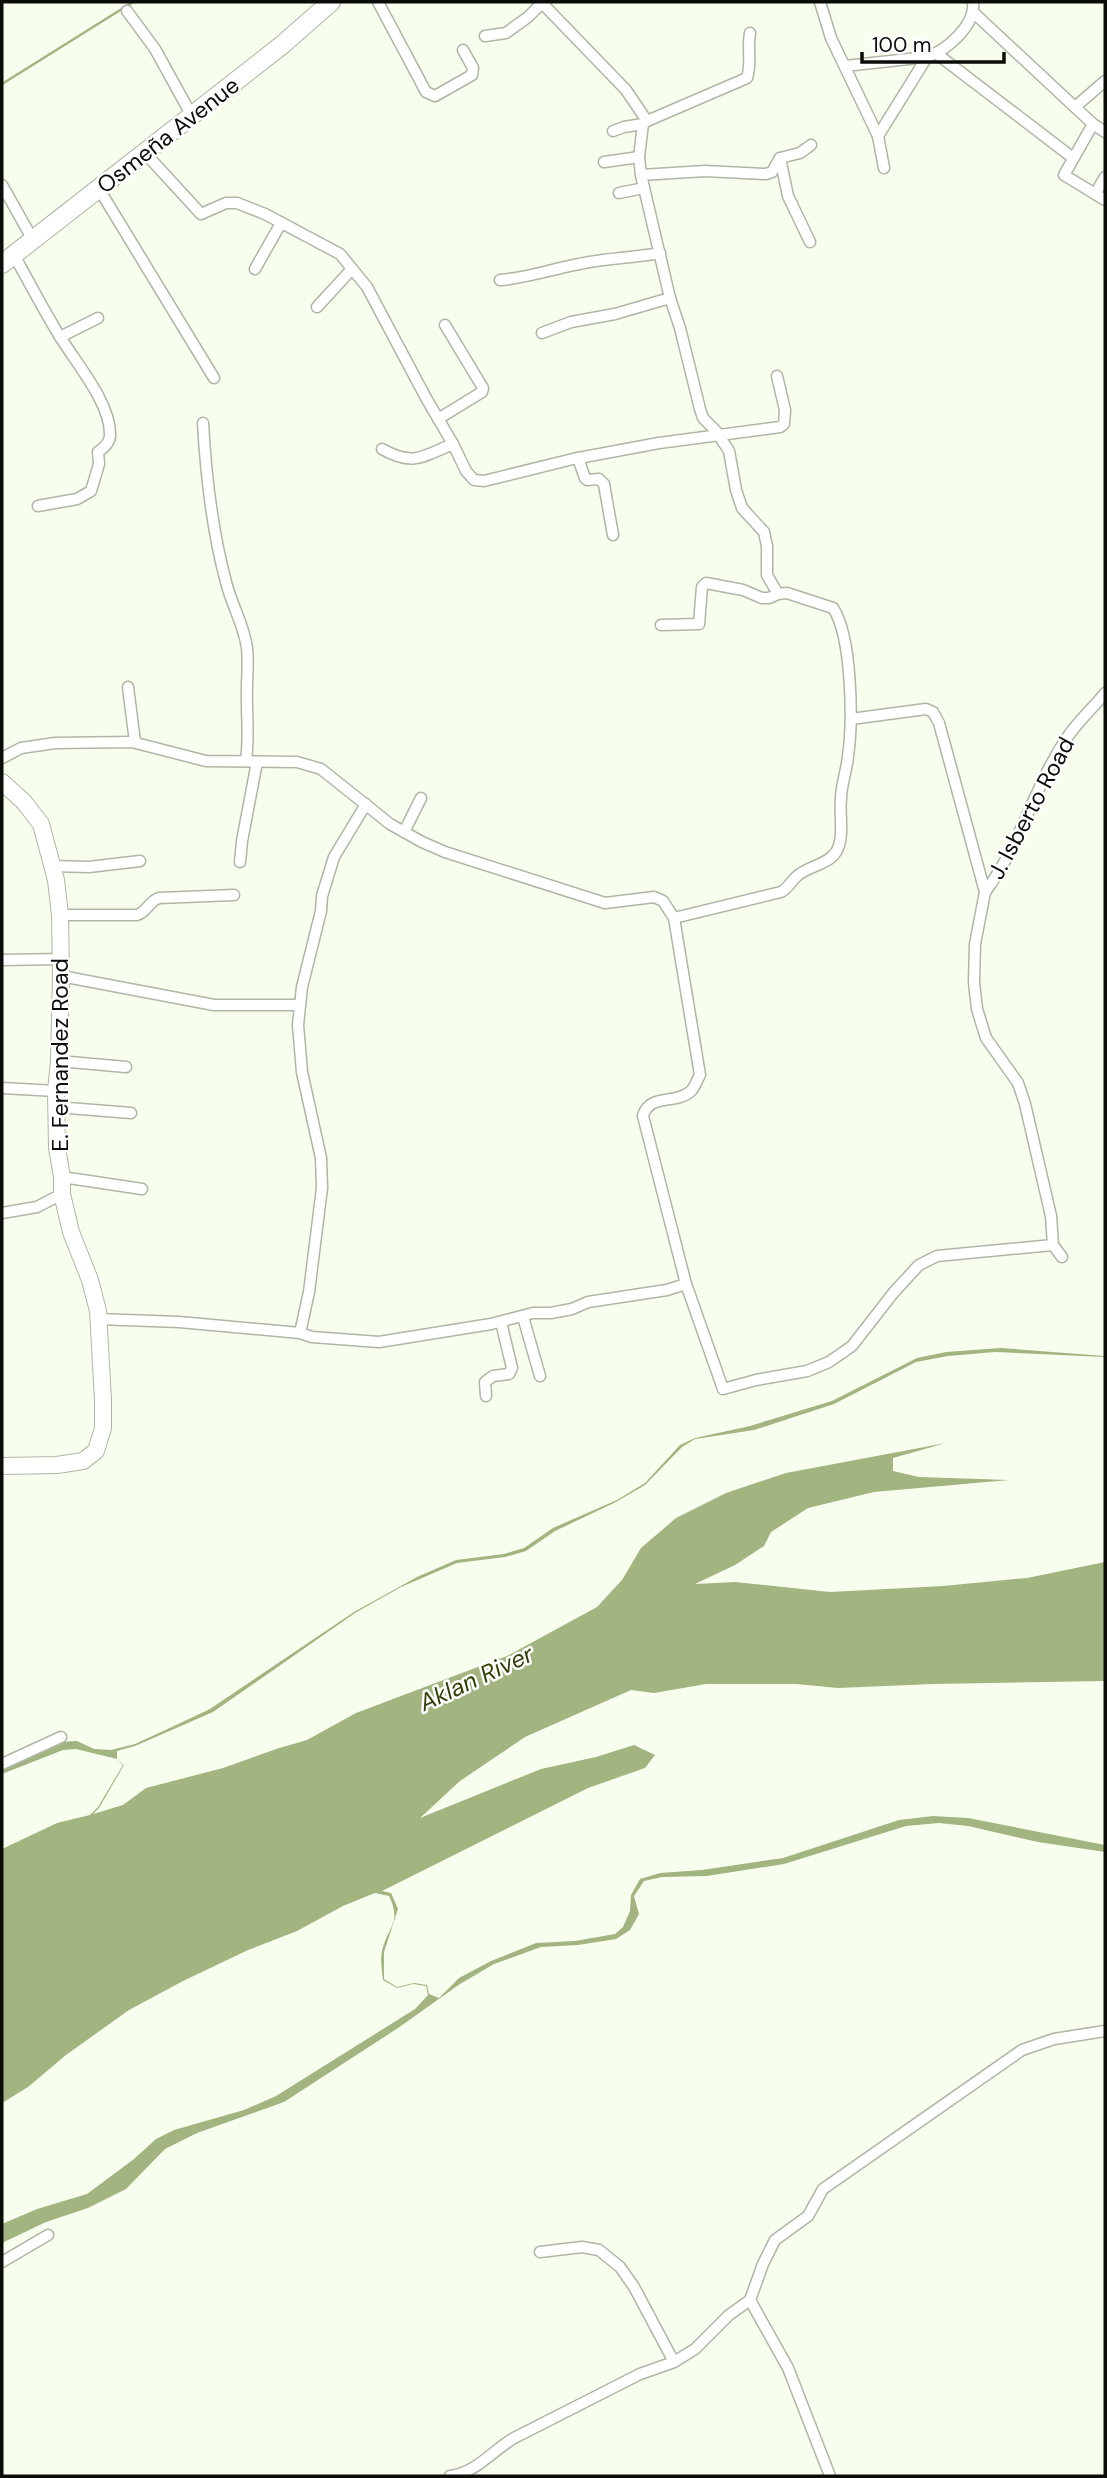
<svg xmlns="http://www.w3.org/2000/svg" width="1107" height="2478" font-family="'DM Sans',sans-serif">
	<rect width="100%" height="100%" fill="#f7feed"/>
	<path fill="#a2b480" d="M1001,1348L1105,1356V1357L995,1352L948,1356L916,1362L834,1404L754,1430L695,1439L682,1447L645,1485L616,1502L555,1531L526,1551L505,1557L457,1563L401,1587L355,1613L213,1712L135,1746L117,1751V1759L124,1765L99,1808L93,1814L123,1805L146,1788L223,1768L276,1749L307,1740L356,1713L507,1656L597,1607L622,1580L641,1548L676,1518L726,1493L786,1473L946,1443L893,1458V1471L919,1477L1009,1480L874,1492L808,1508L771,1532L764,1546L735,1565L695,1584L735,1582L830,1592L943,1586L1027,1578L1105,1562V1681L933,1684L838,1688L796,1684H706L654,1693L631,1690L525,1737L460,1781L420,1818L541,1769L596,1757L634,1745L655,1755L645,1768L588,1788L382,1891L391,1893L398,1909L384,1952V1979L397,1987L414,1983L427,1985L429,1994L439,1998L459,1978L491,1961L536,1943L575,1941L615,1934L623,1927L630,1911L631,1895L640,1879L660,1873L702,1870L783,1858L899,1820L933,1816L968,1818L1105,1845V1852L1038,1842L968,1826L939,1823L906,1826L784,1864L707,1876L662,1877L644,1881L634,1896L639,1914L630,1930L616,1939L578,1945L541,1947L494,1964L460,1984L398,2028L284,2102L197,2133L165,2149L126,2189L88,2208L46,2222L2,2243V2224L37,2209L87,2194L134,2159L156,2139L174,2130L244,2110L276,2096L415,2009L428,1995L426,1986L413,1984L397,1988L383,1980C382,1971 380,1960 382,1951C388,1926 402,1923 389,1896L375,1893L343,1906L297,1931L248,1950L183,1981L129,2010L66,2055L28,2087L2,2103V1849L57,1823L90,1815L98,1807L123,1765L117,1759L76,1749L63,1750L2,1774V1767L58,1742L77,1741L94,1749L111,1750L135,1744L174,1726L210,1709L354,1612L417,1577L456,1560L504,1554L524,1548L553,1528L617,1500L645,1483L680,1445L695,1438L750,1426L832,1401L917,1358L946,1352Z"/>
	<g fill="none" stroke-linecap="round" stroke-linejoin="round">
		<path stroke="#a2b480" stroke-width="2.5" d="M2,84L133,2"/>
		<g stroke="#afb6a6" stroke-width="13">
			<g id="street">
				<path d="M378,2L426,92L435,96L472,75L473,68L463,50"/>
				<path d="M541,2L626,90L647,121L643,124L639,157L641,175L670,298L680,328L700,409L703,418L716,431L729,451L736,490L742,508L764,532L767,546V575L778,594L787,593L833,608C852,636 853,722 848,756C847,770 841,784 841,799C839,815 845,838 836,852C828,865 807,866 796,877C790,883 788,888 781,892L674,918"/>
				<path d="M820,2L831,38L878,136L884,168"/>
				<path d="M127,11L155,49L192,116"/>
				<path d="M974,13L1093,124L1105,132"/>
				<path d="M485,36L506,33L528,17L542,3"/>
				<path d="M937,54L1073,158"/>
				<path d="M845,66L927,57"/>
				<path d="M1075,107L1105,81"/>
				<path d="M647,121L747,78C752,63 747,49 750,33"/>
				<path d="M1093,124L1064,175L1105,200"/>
				<path d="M613,131L624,127L643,124"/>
				<path d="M878,136L927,57C947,50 976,25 973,2"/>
				<path d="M145,153L201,214L226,203H237L265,214L340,254L367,287L426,398L453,444L466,471L474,480L484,481L573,459L659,443L780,427L784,424L785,410L777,376"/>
				<path d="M780,158L788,196L810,242"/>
				<path d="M604,162L639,157"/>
				<path d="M641,175L705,171L766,174L772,172L780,158L800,153L811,145"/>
				<path d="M2,185L33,240"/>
				<path d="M99,189L214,378"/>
				<path d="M619,193L644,188"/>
				<path d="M1095,194L1105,177"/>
				<path d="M14,255C29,282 43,309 59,335C75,362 111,403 110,435C110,443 104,448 98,452L99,464L91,491L77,499L38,506"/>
				<path d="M255,269L281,223"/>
				<path d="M500,280C527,278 552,269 579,264C606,258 633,258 660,253"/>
				<path d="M317,307L352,269"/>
				<path d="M542,333L571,322L615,314L670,298"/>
				<path d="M60,337L98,318"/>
				<path d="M438,419L482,392L483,388L445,325"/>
				<path d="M203,423C206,477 212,530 226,582C231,604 244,624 247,648C249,665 246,684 247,702C247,722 249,740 246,760"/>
				<path d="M382,449C414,467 423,456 453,444"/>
				<path d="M578,458L585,478L587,480L599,479L604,484L613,535"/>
				<path d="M661,625L699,624L702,587L706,583L743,590L762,598H769L778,594"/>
				<path d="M128,687L135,742"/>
				<path d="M851,719L926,709L933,712L939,723L985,892L975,944L974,982L977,1009L986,1038L1018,1083L1025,1104L1051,1216L1053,1245L1062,1257"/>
				<path d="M2,758L21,748L55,743L132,742L206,761L297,762L321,769L390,824L422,842L445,852L605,903L654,897L663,901L674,918L700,1075C697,1080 695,1087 691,1091C676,1105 649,1093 643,1116L686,1284L723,1389L756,1380L807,1371L829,1362L852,1346L894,1292L919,1265L937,1256L1053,1245"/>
				<path d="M366,804L334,857L322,896L321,911L302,987L298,1025L302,1072L321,1158L322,1188L309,1292L300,1333L312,1337L379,1342L491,1324L533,1313H551L572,1309L588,1302L667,1290L686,1284"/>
				<path d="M404,832L421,798"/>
				<path d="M240,862L242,841L257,762"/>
				<path d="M52,866L89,867L140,861"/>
				<path d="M985,892C1020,846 1034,787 1066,739C1077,722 1093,708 1105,693"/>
				<path d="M60,915H137C147,912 149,901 159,898L234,895"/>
				<path d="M2,960L61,959"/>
				<path d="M61,976L214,1005H300"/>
				<path d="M59,1061L126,1067"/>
				<path d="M2,1088L56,1091"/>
				<path d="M56,1107L131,1113"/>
				<path d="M62,1177L142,1189"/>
				<path d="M2,1213L37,1207L62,1194"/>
				<path d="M523,1317L540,1376"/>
				<path d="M98,1319L179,1322L300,1333"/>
				<path d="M486,1396L485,1382L493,1376L509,1374L512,1368L501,1322"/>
				<path d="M2,1764L61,1737"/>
				<path d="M540,2252L582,2247L599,2250L620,2267L634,2287L674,2362"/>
				<path d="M2,2262L48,2235"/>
				<path d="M750,2300L788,2368L830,2476"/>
				<path d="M450,2476C476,2473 492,2451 514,2438L640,2374L674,2362L695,2349L729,2315L750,2300L763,2264L775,2240L808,2216L823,2189L1022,2050L1054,2039L1105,2031"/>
			</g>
		</g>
		<g stroke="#afb6a6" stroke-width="18">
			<path id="secondary" d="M2,782L24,802L41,824L56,880L60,915L61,976L59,1061L56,1091L57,1148L62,1177V1194L71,1232L90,1280L98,1311L103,1400V1428L96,1451L83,1461L57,1465L2,1466"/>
		</g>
		<g stroke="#afb6a6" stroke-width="20">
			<path id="primary" d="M2,264L282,45L331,2"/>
		</g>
		<use href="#street" stroke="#fff" stroke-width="10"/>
		<use href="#secondary" stroke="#fff" stroke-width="16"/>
		<use href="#primary" stroke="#fff" stroke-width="18"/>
	</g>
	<g text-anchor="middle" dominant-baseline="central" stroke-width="5" stroke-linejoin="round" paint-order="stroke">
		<g font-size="23" fill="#0b0d08" stroke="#fff">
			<text transform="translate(168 135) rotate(-38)">Osmeña Avenue</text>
			<text transform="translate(1031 808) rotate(-62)">J. Isberto Road</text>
			<text transform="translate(60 1055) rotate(-90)">E. Fernandez Road</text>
		</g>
		<g font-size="24" font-style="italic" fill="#304003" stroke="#fff">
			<text transform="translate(476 1678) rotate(-25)">Aklan River</text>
		</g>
	</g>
	<rect width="1107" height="2478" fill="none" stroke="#0b0d08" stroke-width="7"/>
	<path d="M862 52v10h142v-10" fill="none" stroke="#0b0d08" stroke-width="3.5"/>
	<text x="872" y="52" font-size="21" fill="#0b0d08" stroke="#ffffff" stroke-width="5" paint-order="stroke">100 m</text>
</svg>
